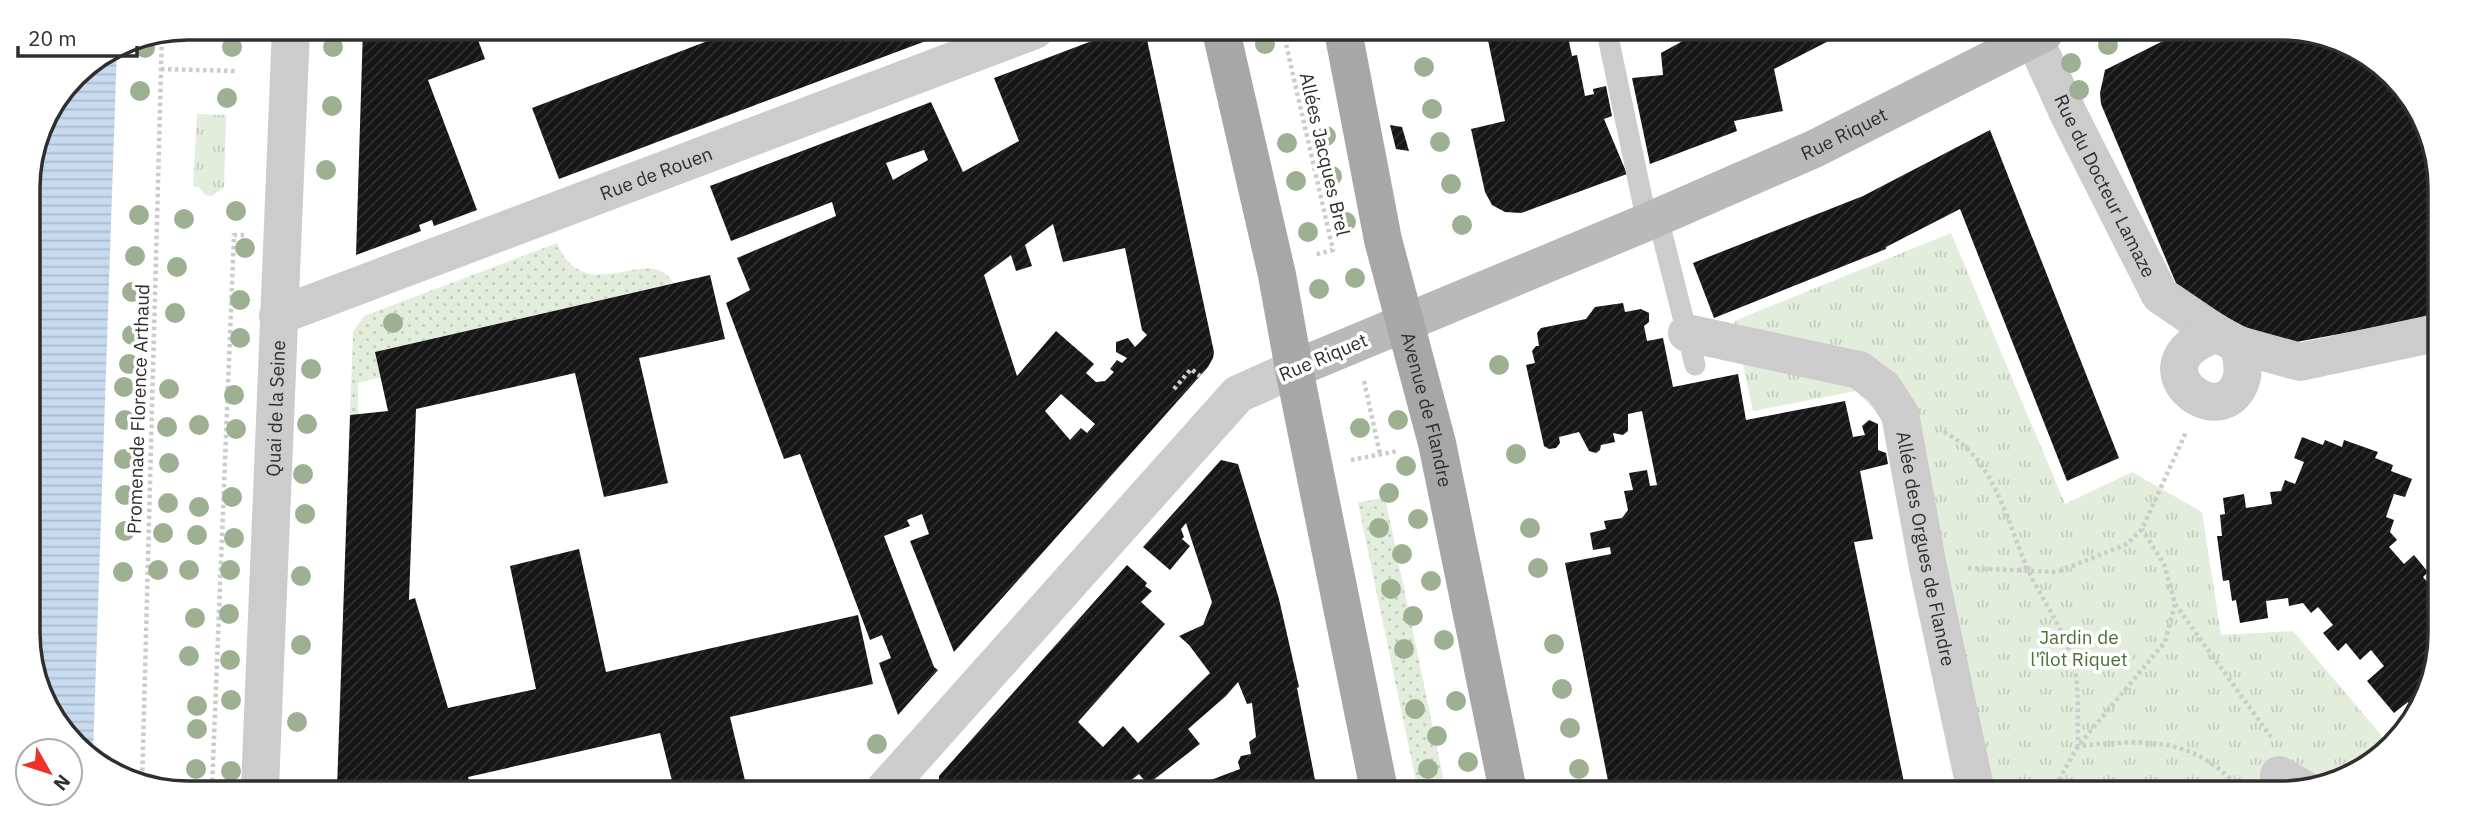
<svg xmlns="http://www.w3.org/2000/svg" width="2468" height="821" font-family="'IBM Plex Sans',sans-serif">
	<defs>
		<pattern id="grass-dots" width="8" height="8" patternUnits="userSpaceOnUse" patternTransform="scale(1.75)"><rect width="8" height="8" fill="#e3eddc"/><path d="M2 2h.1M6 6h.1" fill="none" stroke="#c3ccbd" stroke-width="1.8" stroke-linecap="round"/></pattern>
		<pattern id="park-tufts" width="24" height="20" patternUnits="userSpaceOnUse" patternTransform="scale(1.75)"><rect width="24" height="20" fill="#e3eddc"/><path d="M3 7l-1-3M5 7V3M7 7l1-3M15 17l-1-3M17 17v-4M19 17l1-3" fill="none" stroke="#c3ccbd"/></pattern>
		<pattern id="water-rules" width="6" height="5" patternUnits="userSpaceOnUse" patternTransform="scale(1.75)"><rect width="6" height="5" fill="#c7daee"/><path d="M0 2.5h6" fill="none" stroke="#abbbcc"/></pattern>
		<pattern id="building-hatch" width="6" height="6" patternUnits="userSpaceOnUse" patternTransform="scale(1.75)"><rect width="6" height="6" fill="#161616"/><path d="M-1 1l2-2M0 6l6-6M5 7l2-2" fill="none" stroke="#303030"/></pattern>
	</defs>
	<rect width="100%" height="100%" fill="#fff"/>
	<g fill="url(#grass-dots)">
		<path d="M557,243C585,311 651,241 673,283L376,352L381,377L358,383V415H350L353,332L364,316Z"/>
		<path d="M1385,497L1446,791H1418L1358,503Z"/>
	</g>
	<g fill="url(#park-tufts)">
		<path d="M197,114L226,115L224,187L212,196L205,195L199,187L193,186Z"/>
		<path d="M1951,233L2065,504L2132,472L2202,512L2221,635L2293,631L2388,743L2378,760L2290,793L1963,792L1887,422L1856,391L1753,411L1734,321Z"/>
	</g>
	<path fill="url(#water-rules)" d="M117,47L93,754L68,739L31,664L28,178L40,127L75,75Z"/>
	<g fill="url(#building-hatch)" fill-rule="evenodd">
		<path d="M363,28L474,29L485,59L428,80L477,210L434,226L432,220L419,225L421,231L356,255Z"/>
		<path d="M739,29L955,30L559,179L532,108Z"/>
		<path d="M1121,30H1137L1146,35L1214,352L1213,358L1208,367L954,652L910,541L929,534L922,514L907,520L910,526L884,536L934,667L938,670L898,715L879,663L891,658L882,635L870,640L800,454L784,459L726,303L750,290L737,258L836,216L832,202L731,241L710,186L931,102L963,172L1019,141L994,78ZM924,150L928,160L893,180L886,163ZM1053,224L1063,262L1125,248L1142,330L1147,335L1135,347L1128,338L1116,342V352L1127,358L1122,363L1117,360L1110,369L1114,372L1105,381L1096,382L1086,373L1094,364L1056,331L1017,376L984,275L1011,255L1016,271L1032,266L1025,245ZM1061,394L1095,424L1087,433L1081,428L1070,440L1045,411Z"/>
		<path d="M1486,31L1567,32L1572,56L1577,55L1585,96L1594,94L1593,89L1606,86L1612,116L1604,119L1627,174L1521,213L1505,212L1492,205L1485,192L1471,129L1505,121Z"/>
		<path d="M1699,32H1846L1774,69L1783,111L1734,121L1737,131L1650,164L1632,78L1663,75L1661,53Z"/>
		<path d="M2179,33L2322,34L2400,82L2437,157L2436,316L2291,343L2264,339L2178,288L2101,104L2100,93L2105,70Z"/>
		<path d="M1390,125L1402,127L1409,151L1396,149Z"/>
		<path d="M1990,130L2119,458L2067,481L1960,209L1886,247V249L1714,318L1693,263L1863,196Z"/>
		<path d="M710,275L725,339L639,358L668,483L604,497L575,373L416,409L409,600L415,598L448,708L536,689L510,566L579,549L606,672L858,615L873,684L730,717L747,789H674L660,733L468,777L471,788H337L350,415L388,411L375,352Z"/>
		<path d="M1623,303L1625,312L1641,309L1649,313V322L1644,326L1647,341L1663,338L1673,387L1738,374L1746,420L1845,401L1853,437L1865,435L1862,426L1869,420L1878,424V450L1886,453L1888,464L1860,471L1873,539L1854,542L1906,792L1610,791L1565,563L1611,554L1610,547L1593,550L1590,533L1606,529L1604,521L1622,518L1628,510L1624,491L1633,490L1629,473L1647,470L1650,486L1657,485L1642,411L1628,414V431L1623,435L1613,433L1615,442L1601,445L1600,450L1596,453L1589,451L1579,432L1559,437L1560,443L1556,448L1549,449L1544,446L1526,365L1535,363L1532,351L1536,346H1539L1537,333L1541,328L1586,319L1595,307Z"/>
		<path d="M2302,437L2323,445L2325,440L2342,447L2344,440L2378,452L2375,458L2393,465L2391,471L2412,479L2405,497L2394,494L2386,517L2394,520L2390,532L2397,540L2389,547L2404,564L2414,555L2428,572L2423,577L2435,591V598L2426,605L2435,615L2434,675L2413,707L2408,702L2394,713L2367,681L2384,666L2371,650L2360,660L2346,643L2338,651L2323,633L2333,625L2318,607L2311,613L2303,603L2289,606L2288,598L2266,601L2268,618L2240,623L2236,600L2232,601L2229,580L2223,581L2217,536H2222L2220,515L2225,514L2223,498L2244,494L2246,508L2272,504L2270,492L2281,491L2285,480L2295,484L2304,462L2294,458Z"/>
		<path d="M1221,460L1238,464L1279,599L1299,687L1297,688L1317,790H1184L1240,769L1238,762L1241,756L1251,754L1249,742L1256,737L1252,703L1247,704L1238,682L1226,696L1188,729L1200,744L1152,781L1144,780L1139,774L1129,782L1135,790L939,789V776L1127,565L1147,583L1145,586L1152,591L1141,602L1165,624L1078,722L1103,747L1123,726L1138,743L1210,673L1189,645L1179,636L1203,625L1212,602L1186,523L1181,529L1184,537L1182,539L1190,546L1170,570L1143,547Z"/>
	</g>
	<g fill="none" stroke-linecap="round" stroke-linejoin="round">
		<g stroke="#ccc" stroke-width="4.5" stroke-dasharray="3.5 3.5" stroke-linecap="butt">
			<path d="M1283,31L1333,250L1314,255"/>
			<path d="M161,69L235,71"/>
			<path d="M1364,381L1380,454"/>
			<path d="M1174,389L1191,369L1200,376"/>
			<path d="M1944,432C1994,457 2007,522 2028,570C2042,600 2064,629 2073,661C2080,688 2077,719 2078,746C2145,740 2192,735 2240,789"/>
			<path d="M1351,460L1398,451"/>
			<path d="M1968,568L2057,572L2127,544L2142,529L2186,432"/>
			<path d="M2175,604L2271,737"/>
			<path d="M142,785L162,33"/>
			<path d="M212,788L234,235H245"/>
			<path d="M2052,792L2078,746L2165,642L2175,604L2164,564L2142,529"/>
		</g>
		<g stroke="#ccc" stroke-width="21">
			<path d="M1607,32L1647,222"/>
			<path d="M1658,218L1695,365"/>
		</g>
		<g stroke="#ccc" stroke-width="38">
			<path id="s1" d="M2034,38L2069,115L2160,295L2216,333L2239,345L2300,362L2436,333"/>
			<path id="s2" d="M278,316L1035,30"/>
			<path id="s3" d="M1687,333L1859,370L1883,388L1900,414L1928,567L1976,792"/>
			<path d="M2216,333C2210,336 2202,339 2196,343C2144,377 2227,435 2242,377C2244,367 2241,355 2239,345"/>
			<path d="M2279,775L2302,788"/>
			<path id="s4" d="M260,788L291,28"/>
			<path d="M885,789L1238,394L1294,369"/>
		</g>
		<path stroke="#b9b9b9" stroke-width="38" id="s5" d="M1294,369L1647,222L1814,149L2044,33"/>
		<g stroke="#a7a7a7" stroke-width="38">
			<path d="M1221,31L1277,275L1294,369L1379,790"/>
			<path id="s6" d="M1343,31L1383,240L1437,443L1508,791"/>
		</g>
	</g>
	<g fill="#9db092">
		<circle cx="1265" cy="44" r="10"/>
		<circle cx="2108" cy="45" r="10"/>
		<circle cx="232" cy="47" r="10"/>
		<circle cx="333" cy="47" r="10"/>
		<circle cx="145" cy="48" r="10"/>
		<circle cx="2071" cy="63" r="10"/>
		<circle cx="1424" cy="67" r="10"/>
		<circle cx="2079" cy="90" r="10"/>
		<circle cx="140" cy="91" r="10"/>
		<circle cx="227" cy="98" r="10"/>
		<circle cx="332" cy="106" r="10"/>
		<circle cx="1432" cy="109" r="10"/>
		<circle cx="1326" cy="136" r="10"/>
		<circle cx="1440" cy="142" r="10"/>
		<circle cx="1287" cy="143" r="10"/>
		<circle cx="326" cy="170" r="10"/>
		<circle cx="1332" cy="176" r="10"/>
		<circle cx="1296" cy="181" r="10"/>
		<circle cx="1451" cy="184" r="10"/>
		<circle cx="236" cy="211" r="10"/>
		<circle cx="139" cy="215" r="10"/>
		<circle cx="184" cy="219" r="10"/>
		<circle cx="1346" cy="222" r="10"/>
		<circle cx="1462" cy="225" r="10"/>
		<circle cx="1308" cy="232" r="10"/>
		<circle cx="245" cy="248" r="10"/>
		<circle cx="135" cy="256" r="10"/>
		<circle cx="177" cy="267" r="10"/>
		<circle cx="1355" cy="278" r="10"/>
		<circle cx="1319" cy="289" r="10"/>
		<circle cx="132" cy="292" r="10"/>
		<circle cx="240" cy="300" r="10"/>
		<circle cx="175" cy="313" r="10"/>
		<circle cx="393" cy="323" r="10"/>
		<circle cx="132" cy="335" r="10"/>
		<circle cx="240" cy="338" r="10"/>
		<circle cx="129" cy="364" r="10"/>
		<circle cx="1499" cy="365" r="10"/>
		<circle cx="311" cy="369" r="10"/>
		<circle cx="124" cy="387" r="10"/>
		<circle cx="169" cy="389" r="10"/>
		<circle cx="234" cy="395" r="10"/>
		<circle cx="125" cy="420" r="10"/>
		<circle cx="1398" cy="420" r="10"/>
		<circle cx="307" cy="424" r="10"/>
		<circle cx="199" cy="425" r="10"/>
		<circle cx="167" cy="427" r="10"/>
		<circle cx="1360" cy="428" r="10"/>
		<circle cx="236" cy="429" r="10"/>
		<circle cx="1516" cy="454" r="10"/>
		<circle cx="124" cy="459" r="10"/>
		<circle cx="169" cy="463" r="10"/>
		<circle cx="1406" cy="466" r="10"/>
		<circle cx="303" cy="474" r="10"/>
		<circle cx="1389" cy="493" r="10"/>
		<circle cx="125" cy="495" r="10"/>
		<circle cx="232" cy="497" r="10"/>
		<circle cx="168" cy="503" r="10"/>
		<circle cx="199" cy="507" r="10"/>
		<circle cx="305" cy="514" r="10"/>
		<circle cx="1418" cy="519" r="10"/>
		<circle cx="1379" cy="528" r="10"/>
		<circle cx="1530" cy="528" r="10"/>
		<circle cx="125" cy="531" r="10"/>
		<circle cx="163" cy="533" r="10"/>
		<circle cx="197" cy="535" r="10"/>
		<circle cx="234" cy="538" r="10"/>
		<circle cx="1402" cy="554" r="10"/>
		<circle cx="1538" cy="568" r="10"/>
		<circle cx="158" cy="570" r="10"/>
		<circle cx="189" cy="570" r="10"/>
		<circle cx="230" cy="570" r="10"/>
		<circle cx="123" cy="572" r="10"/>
		<circle cx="301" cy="576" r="10"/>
		<circle cx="1431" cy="581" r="10"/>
		<circle cx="1391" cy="589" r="10"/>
		<circle cx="229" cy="614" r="10"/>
		<circle cx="1413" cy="616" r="10"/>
		<circle cx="195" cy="618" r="10"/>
		<circle cx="1444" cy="640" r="10"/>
		<circle cx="1554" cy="644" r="10"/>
		<circle cx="301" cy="645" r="10"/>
		<circle cx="1404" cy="649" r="10"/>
		<circle cx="189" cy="656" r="10"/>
		<circle cx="230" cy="660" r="10"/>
		<circle cx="1562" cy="689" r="10"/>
		<circle cx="231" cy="700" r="10"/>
		<circle cx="1456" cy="701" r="10"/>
		<circle cx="197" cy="706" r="10"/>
		<circle cx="1415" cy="709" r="10"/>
		<circle cx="297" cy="722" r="10"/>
		<circle cx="1570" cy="728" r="10"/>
		<circle cx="197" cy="729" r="10"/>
		<circle cx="1437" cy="736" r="10"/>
		<circle cx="877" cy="744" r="10"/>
		<circle cx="1468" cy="762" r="10"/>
		<circle cx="196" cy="769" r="10"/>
		<circle cx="1428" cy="769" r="10"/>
		<circle cx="1579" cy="769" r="10"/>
		<circle cx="231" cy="771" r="10"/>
	</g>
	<g text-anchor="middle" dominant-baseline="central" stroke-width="7" stroke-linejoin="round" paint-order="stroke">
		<g font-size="19" fill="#2f2f2f" stroke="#fff">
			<text stroke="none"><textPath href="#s5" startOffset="598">Rue Riquet</textPath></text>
			<text transform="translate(1325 154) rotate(77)">Allées Jacques Brel</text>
			<text stroke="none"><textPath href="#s2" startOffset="404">Rue de Rouen</textPath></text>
			<text stroke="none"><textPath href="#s1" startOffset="164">Rue du Docteur Lamaze</textPath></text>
			<text transform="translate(1323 357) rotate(-23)">Rue Riquet</text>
			<text stroke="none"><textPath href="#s4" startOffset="380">Quai de la Seine</textPath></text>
			<text transform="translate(138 409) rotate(-88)">Promenade Florence Arthaud</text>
			<text stroke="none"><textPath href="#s6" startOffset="388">Avenue de Flandre</textPath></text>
			<text stroke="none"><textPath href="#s3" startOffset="374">Allée des Orgues de Flandre</textPath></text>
		</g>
		<g font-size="19" fill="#4c6f39" stroke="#fff">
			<text x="2079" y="637">Jardin de<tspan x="2079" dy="22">l'îlot Riquet</tspan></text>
		</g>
	</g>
	<path d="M0 0H2468V821H0ZM188 40H2280A148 148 0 0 1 2428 188V633A148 148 0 0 1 2280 781H188A148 148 0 0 1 40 633V188A148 148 0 0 1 188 40Z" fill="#fff" fill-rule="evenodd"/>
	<path fill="none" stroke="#2f2f2f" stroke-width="3.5" d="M188 40H2280A148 148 0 0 1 2428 188V633A148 148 0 0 1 2280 781H188A148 148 0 0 1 40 633V188A148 148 0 0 1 188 40Z"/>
	<g transform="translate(49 772) rotate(129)"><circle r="33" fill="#ffffff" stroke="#acacac" stroke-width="2"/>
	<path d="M0-5L12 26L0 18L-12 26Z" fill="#f13027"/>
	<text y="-10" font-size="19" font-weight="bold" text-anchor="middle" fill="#2f2f2f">N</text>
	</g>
	<path d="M18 46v10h119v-10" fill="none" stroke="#2f2f2f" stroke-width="3.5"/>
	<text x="28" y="46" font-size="21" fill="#2f2f2f" stroke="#ffffff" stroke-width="5" paint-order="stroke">20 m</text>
</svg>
